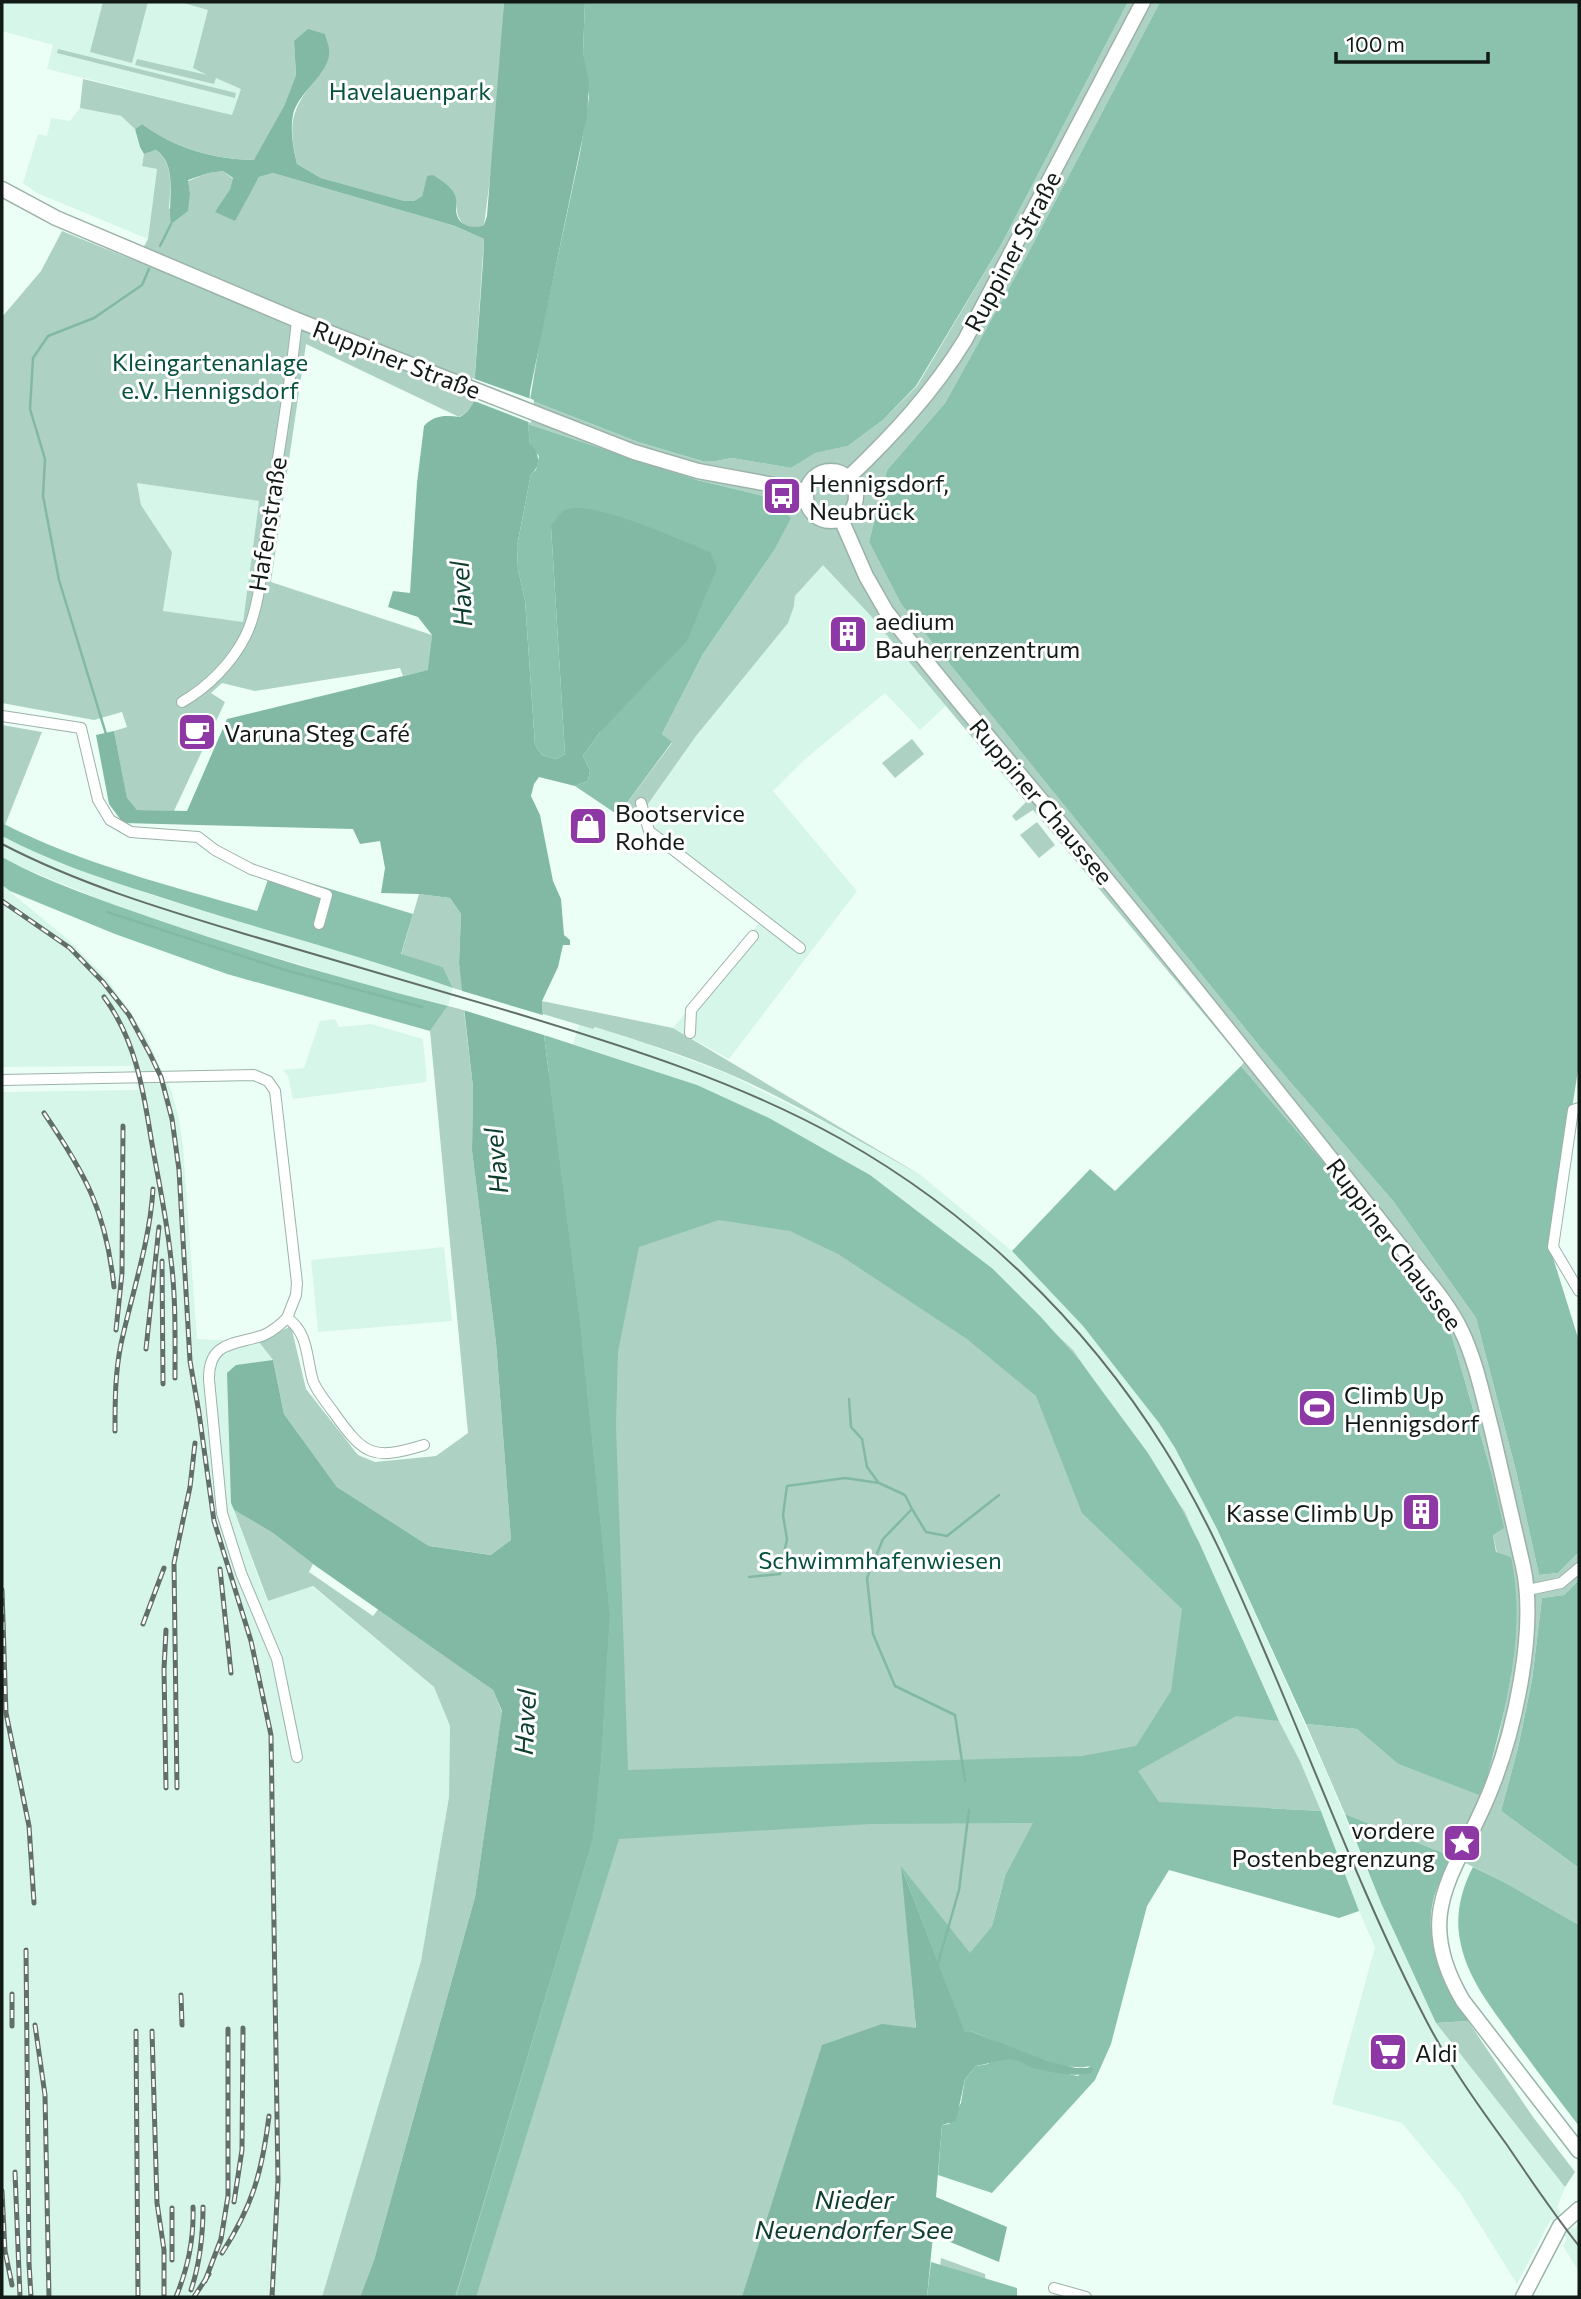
<svg xmlns="http://www.w3.org/2000/svg" width="1581" height="2299" font-family="Commissioner,sans-serif">
	<rect width="100%" height="100%" fill="#ecfff7"/>
	<g fill="#d6f6e9">
		<path d="M2,2H180L209,9L193,68L242,89L232,115L47,69L53,45L2,31Z"/>
		<path d="M80,108L121,116L135,129L140,147L144,154L142,165L157,169L148,239L37,193L23,183L38,134L47,136L51,118L70,121Z"/>
		<path d="M137,483L259,501L243,623L163,611L172,552L141,505Z"/>
		<path d="M823,564L870,615L947,705L920,730L885,693L803,761L773,791L857,891L729,1059L673,1028L761,921L636,821L696,736L794,606L795,596Z"/>
		<path d="M2,836L20,845L96,876L174,902L388,965L453,988L448,1006L380,989L202,935L119,907L21,867L2,857Z"/>
		<path d="M2,885L71,942L108,980L145,1034L171,1090L179,1119L183,1147L197,1339L259,1342L273,1360L236,1365L231,1503L267,1601L312,1586L434,1687L450,1726L449,1797L421,1961L322,2297H2V1092L138,1090L132,1066L2,1067Z"/>
		<path d="M335,1019L339,1027L371,1024L423,1039L427,1082L293,1099L288,1076L283,1070L304,1068L320,1021Z"/>
		<path d="M579,1025L593,1029L595,1027L647,1044L728,1074L826,1123L922,1176L1012,1251L1083,1326L1159,1423L1175,1448L1217,1529L1324,1767L1381,1903L1436,2023L1565,2187L1557,2208L1574,2229L1579,2224V2272L1563,2246L1567,2239L1551,2219L1517,2284L1460,2193L1402,2123L1332,2104L1375,1947L1359,1911L1321,1811L1300,1761L1279,1721L1199,1542L1175,1497L1148,1453L1080,1361L1041,1317L993,1269L697,1085L573,1044Z"/>
		<path d="M444,1247L452,1321L318,1332L311,1260Z"/>
	</g>
	<g fill="#add2c3" fill-rule="evenodd">
		<path d="M103,2H148L132,63L90,52Z"/>
		<path d="M180,2H504L494,148L484,225C461,234 456,217 456,198L427,177L422,196L414,201H403L321,178L297,164C286,117 294,106 323,70L294,41L296,75L284,106L255,160C213,159 176,149 142,124L135,129L121,116L80,108L83,79L232,115L241,89L216,78L214,84L135,65L137,59L207,75L193,68L208,10Z"/>
		<path d="M1128,2H1160L1026,257L945,403L887,470L869,542L901,604L1261,1048L1393,1201L1476,1318L1516,1471L1539,1575L1558,1573L1579,1552V1580L1564,1595L1542,1598L1532,1680L1518,1748L1501,1811L1579,1868V1925L1504,1882L1451,1856L1345,1814L1306,1724L1357,1729L1398,1764L1482,1795L1499,1735L1511,1676V1557L1497,1553L1493,1535L1503,1527L1492,1475L1449,1326L1378,1226L1241,1066L1244,1062L1033,810L1016,821L1012,816L1026,802L870,615L823,565L795,596L794,606L788,623L696,736L636,821L618,815L672,743L662,734L703,654L773,552L768,497L697,480L528,424L530,400L638,442L702,461H716L732,458L791,468L814,453L848,446L883,420L917,386L1001,245Z"/>
		<path d="M58,49L236,93L235,98L57,53Z"/>
		<path d="M156,150C175,164 170,189 169,209L190,193L188,181L209,173L223,171L233,179L230,189L216,212L234,220L259,177L273,173L455,226L484,239L473,403L468,411L459,417L306,344L271,582L432,635L429,670L403,676L400,668L255,691L222,683L211,693L225,702L174,811L137,810L127,799L114,731L127,727L122,712L94,720L2,703V317L41,271L62,231L136,261L148,239L157,169L142,166L144,154ZM137,483L259,501L243,622L163,611L172,552L141,505Z"/>
		<path d="M2,725L42,732L5,825L2,823Z"/>
		<path d="M912,739L924,754L895,778L882,763Z"/>
		<path d="M1037,822L1055,845L1039,858L1020,835Z"/>
		<path d="M419,894L450,898L461,914L459,963L463,991L453,988L443,967L401,955Z"/>
		<path d="M542,1001L673,1028L922,1176C858,1141 794,1102 727,1073C684,1055 639,1041 595,1027L593,1029L543,1014Z"/>
		<path d="M448,1006L464,1010L473,1087L472,1151L496,1343L511,1540L492,1555L429,1546L337,1487L284,1414L273,1360L259,1342L291,1326L306,1389L358,1455L375,1462L436,1456L468,1433L430,1031Z"/>
		<path d="M550,1053L989,1271L1073,1350L1185,1512L1274,1720L1279,1721L1300,1761L1321,1811L1265,1808L1005,1876L992,1926L970,1954L902,1868L916,2029L755,2297H446L478,2197Z"/>
		<path d="M234,1510L273,1533L313,1564L309,1572L373,1616L379,1608L493,1690L502,1712L475,1897L374,2260L360,2297H322L421,1961L449,1797L450,1726L434,1687L313,1586L268,1601Z"/>
		<path d="M1468,2021L1533,2117L1575,2172L1565,2187L1436,2023Z"/>
		<path d="M941,2258L985,2274L987,2297H937Z"/>
	</g>
	<g fill="#8bc2ad" fill-rule="evenodd">
		<path d="M585,2H1128L1001,245L916,386L883,420L848,446L815,453L791,468L732,458L716,461H702L638,442L530,400L540,340L580,153L589,97L583,52Z"/>
		<path d="M1160,2H1579V1064L1550,1248L1579,1341V1552L1558,1573L1539,1575L1516,1471L1476,1318L1393,1201L1261,1048L901,604L869,542L887,470L945,403L1026,257Z"/>
		<path d="M528,424L697,480L768,497L791,518L773,552L703,654L662,734L672,742L618,815L575,786L588,781L590,770L583,756L600,732L551,526L565,754L556,759L542,755L535,745L525,600L518,570L517,546L531,474L536,470L539,456L530,445Z"/>
		<path d="M2,823C82,864 171,886 257,911L271,871L413,914L401,954L443,967L453,988C353,953 251,927 151,894C100,878 49,861 2,836Z"/>
		<path d="M2,857C49,883 104,901 155,919C251,952 349,981 448,1006L430,1031L227,974L115,934L10,891L2,885Z"/>
		<path d="M544,1035L697,1085L769,1118L870,1175L993,1269L1041,1317L1080,1361L1148,1453L1175,1497L1199,1542L1279,1721L1236,1716L1138,1771L1159,1802L1321,1811L1359,1911L1339,1918L1169,1870L1147,1906L1111,2044L1095,2080L992,2193L938,2175L942,2125L949,2124L961,2103L965,2079L976,2066L988,2064L993,2060L1016,2059L1030,2066L1078,2076L1090,2066C1059,2074 1001,2042 970,2031L965,2033L901,1866L970,1953L992,1926L1005,1876L1033,1823L870,1824L619,1839L476,2297H456L593,1839L601,1763L610,1615L580,1320ZM719,1220L790,1231L838,1254L967,1339L1036,1396L1082,1513L1182,1609L1171,1691L1136,1746L1082,1756L628,1770L616,1425L618,1352L639,1247Z"/>
		<path d="M1241,1066L1378,1226L1449,1326L1492,1475L1504,1528L1493,1535L1496,1552L1511,1557C1528,1637 1503,1719 1482,1796L1398,1764L1357,1729L1306,1724L1217,1529L1175,1448L1159,1423L1083,1326L1012,1251L1090,1169L1115,1191Z"/>
		<path d="M1579,1580V1868L1501,1811L1518,1748L1532,1680L1542,1598L1564,1595Z"/>
		<path d="M1345,1814L1451,1856C1445,1870 1438,1884 1434,1897C1422,1943 1445,1984 1468,2021L1436,2023L1381,1903Z"/>
		<path d="M1473,1867L1504,1882L1579,1925V2126C1555,2095 1531,2063 1508,2031C1488,2003 1466,1975 1460,1940C1455,1915 1461,1890 1473,1867Z"/>
		<path d="M931,2262L1017,2288V2297H927Z"/>
	</g>
	<g fill="#82b9a4">
		<path d="M504,2H585L583,52L589,84L587,116L530,391L528,424L530,444C540,452 541,467 531,474L517,546L518,570L525,600L535,745L542,755L556,759L565,754L551,526C555,521 560,512 565,510C590,498 682,541 710,552L717,568L687,641L600,732L583,756L590,770L588,781L575,786L539,777L534,784L531,796L540,815L553,881L561,899L564,935L570,940V945H563L558,967L542,1001L544,1035L580,1320L610,1615L601,1763L593,1839L455,2297H360L374,2260L475,1897L502,1711L493,1690L313,1564L273,1533L234,1510L231,1503L227,1373L236,1365L273,1360L284,1414L337,1487L429,1546L491,1555L511,1540L496,1343L472,1151L473,1087L459,963L461,914L450,898L419,894L381,893L385,868L380,841L360,844L353,829L123,823L109,804L96,735L114,731L127,798L137,810L187,811L227,719L428,670L432,635L418,617L388,607L393,591L410,593L417,483L424,426C434,415 445,415 460,417L468,411L473,403L483,262L484,239L455,226L273,173L259,177L235,221L215,212L230,189L233,178L223,171L209,173L188,180L190,193L188,211L171,224C167,200 179,166 156,150L144,154L140,147L135,129L142,124C176,149 213,159 254,160L284,106L296,75L294,41L308,29L325,34C326,39 329,45 329,50C332,72 297,93 293,115C290,131 293,148 297,164L321,178L404,201H414L422,196L427,176L433,175C442,181 453,187 456,198C457,204 455,210 457,215C460,227 475,229 484,225L487,216Z"/>
		<path d="M901,1866L965,2032L970,2031L1047,2061L1076,2068H1093L1092,2072C1082,2079 1040,2071 1028,2066C1023,2063 1019,2060 1013,2060C999,2059 989,2064 976,2066L965,2079L956,2121L942,2125L936,2197L1007,2227L999,2262L933,2235L927,2297H742L822,2045L882,2024L916,2028Z"/>
	</g>
	<g fill="#ecfff7">
		<path d="M472,378L534,400L531,423L469,399Z"/>
		<path d="M459,990L546,1016L547,1036L460,1009Z"/>
	</g>
	<g fill="none" stroke-linecap="round" stroke-linejoin="round">
		<g stroke="#82b9a4" stroke-width="2.5">
			<path d="M160,246L171,224"/>
			<path d="M106,734L59,580L43,496L45,459L30,409L33,358L48,336L94,318L142,285L149,269"/>
			<path d="M107,912L285,970L422,1007"/>
			<path d="M849,1399L851,1427L862,1439L867,1467L878,1482"/>
			<path d="M912,1509L926,1532L947,1536L999,1495"/>
			<path d="M749,1577L780,1574L787,1539L783,1515L787,1486L845,1478L879,1483L905,1495L912,1509L883,1539L867,1578L873,1634L895,1686L955,1715L965,1781"/>
			<path d="M937,1967L959,1890L969,1810"/>
		</g>
		<g stroke="#9bb2a9" stroke-width="12">
			<g id="street">
				<path d="M182,702C208,687 231,664 245,637C261,605 262,562 267,527C278,458 290,389 297,320"/>
				<path d="M2,716L81,728L98,800L110,820L131,832L198,837L215,850L251,869L327,895L319,924"/>
				<path d="M641,803L649,831L800,948"/>
				<path d="M690,1033L691,1010L753,936"/>
				<path d="M2,1080L254,1075L268,1081L275,1091L297,1283L296,1295L287,1318C309,1333 306,1358 313,1381C317,1392 327,1403 334,1413C364,1455 372,1461 424,1445"/>
				<path d="M1579,1108L1573,1110L1553,1247L1579,1291"/>
				<path d="M287,1318C280,1325 273,1331 264,1335C236,1345 208,1340 209,1380L222,1513L241,1573L277,1659L297,1757"/>
				<path d="M1528,1590L1561,1583L1579,1568"/>
				<path d="M1054,2288L1086,2297"/>
			</g>
		</g>
		<g stroke="#9bb2a9" stroke-width="17">
			<g id="secondary">
				<path d="M2,189L56,218L297,320L634,452L698,471L806,491"/>
				<circle cx="831" cy="496" r="25"/>
				<path d="M849,477C893,435 933,392 965,340L1143,2"/>
				<path d="M841,519L866,576L886,611C943,684 1003,754 1062,825C1142,922 1220,1019 1298,1117C1335,1163 1372,1210 1409,1257C1427,1280 1448,1303 1461,1330C1476,1361 1483,1397 1492,1431C1502,1476 1513,1521 1523,1566C1537,1629 1515,1729 1491,1789C1459,1871 1409,1910 1463,2001L1579,2151"/>
				<path d="M1523,2297L1560,2226L1579,2209"/>
			</g>
		</g>
		<use href="#street" stroke="#fff" stroke-width="10"/>
		<use href="#secondary" stroke="#fff" stroke-width="14"/>
		<path stroke="#626e69" stroke-width="2" d="M2,844C79,884 162,909 245,934C335,961 425,987 515,1013C627,1047 739,1082 841,1139C971,1212 1085,1321 1164,1448C1204,1511 1235,1582 1264,1650C1317,1773 1365,1903 1427,2022C1450,2066 1478,2105 1507,2145C1530,2179 1553,2213 1579,2246"/>
		<g stroke="#626e69" stroke-width="5">
			<g id="rail">
				<path d="M2,901L70,948L103,982L129,1015L150,1054L161,1077L172,1119L179,1170L190,1361L199,1413L214,1521L251,1641L271,1735L278,2180L272,2297"/>
				<path d="M104,997C135,1039 143,1088 151,1138C158,1179 167,1219 171,1260C176,1299 175,1339 175,1378"/>
				<path d="M44,1113C86,1175 106,1211 114,1287"/>
				<path d="M162,1261L163,1384"/>
				<path d="M116,1330L122,1273L123,1126"/>
				<path d="M146,1349L159,1227"/>
				<path d="M115,1431C115,1402 115,1373 121,1344C132,1293 150,1241 153,1189"/>
				<path d="M220,1569L231,1673"/>
				<path d="M2,1590L6,1713L29,1826L34,1903"/>
				<path d="M143,1624L164,1568"/>
				<path d="M166,1788L164,1669L166,1630"/>
				<path d="M177,1788L174,1563L190,1487L195,1443"/>
				<path d="M26,1950L29,2263L31,2297"/>
				<path d="M12,1994V2026"/>
				<path d="M181,1995L182,2025"/>
				<path d="M35,2025L45,2095L49,2297"/>
				<path d="M136,2031L138,2297"/>
				<path d="M152,2031L157,2203L164,2250V2297"/>
				<path d="M15,2172L20,2297"/>
				<path d="M2,2191L5,2251L12,2285"/>
				<path d="M234,2202L242,2150L243,2028"/>
				<path d="M222,2253C253,2205 262,2172 269,2116"/>
				<path d="M172,2260V2208"/>
				<path d="M205,2281L221,2239L228,2196V2029"/>
				<path d="M191,2290C200,2263 203,2236 203,2207"/>
				<path d="M176,2297C188,2267 194,2240 193,2207"/>
				<path d="M194,2297L209,2274"/>
			</g>
		</g>
		<use href="#rail" stroke="#fff" stroke-width="2.5" stroke-dasharray="8" stroke-linecap="butt"/>
	</g>
	<defs>
		<g id="bus-square" transform="scale(2.0125)"><rect x="-9" y="-9" width="18" height="18" rx="4" fill="#8e38a5" stroke="#fff"/><path d="M-5-6H5V4H4V6H2V4H-2V6H-4V4H-5ZM-3.5-4V0h7V-4ZM-3.5 1.2v1.5H-2V1.2ZM2 1.2v1.5H3.5V1.2Z" fill="#fff"/></g>
		<g id="building-square" transform="scale(2.0125)"><rect x="-9" y="-9" width="18" height="18" rx="4" fill="#8e38a5" stroke="#fff"/><path d="M-4-6H4V6H1V3H-1V6H-4ZM-2.5-4.3h1.7v1.8h-1.7ZM.8-4.3h1.7v1.8H.8ZM-2.5-1h1.7V.8h-1.7ZM.8-1h1.7V.8H.8Z" fill="#fff"/></g>
		<g id="cafe-square" transform="scale(2.0125)"><rect x="-9" y="-9" width="18" height="18" rx="4" fill="#8e38a5" stroke="#fff"/><path d="M-5.5-4.5H6V0H3Q3 3.5 0 3.5H-2.5Q-5.5 3.5-5.5 0ZM3-3.2v2h1.7v-2ZM-6 4.5H4V6H-6Z" fill="#fff"/></g>
		<g id="shop-square" transform="scale(2.0125)"><rect x="-9" y="-9" width="18" height="18" rx="4" fill="#8e38a5" stroke="#fff"/><path d="M-5-2.5h2.3a2.7 3.5 0 0 1 5.4 0H5L5.5 6h-11ZM-1.5-2.5h3a1.5 2.3 0 0 0-3 0Z" fill="#fff"/></g>
		<g id="stadium-square" transform="scale(2.0125)"><rect x="-9" y="-9" width="18" height="18" rx="4" fill="#8e38a5" stroke="#fff"/><path d="M0-5a6.5 5 0 1 0 0 10a6.5 5 0 1 0 0-10ZM-3.5-1.8h7v3.6h-7Z" fill="#fff"/></g>
		<g id="sight-square" transform="scale(2.0125)"><rect x="-9" y="-9" width="18" height="18" rx="4" fill="#8e38a5" stroke="#fff"/><path d="M0-6L1.8-2.2L6-1.7L2.9 1.2L3.7 5.4L0 3.3L-3.7 5.4L-2.9 1.2L-6-1.7L-1.8-2.2Z" fill="#fff"/></g>
		<g id="supermarket-square" transform="scale(2.0125)"><rect x="-9" y="-9" width="18" height="18" rx="4" fill="#8e38a5" stroke="#fff"/><path d="M-6-5.5h2.5l.6 2H6L4.5 2H-2.5L-4.4-4H-6ZM-1.5 3.2a1.3 1.3 0 1 0 .1 0ZM3 3.2a1.3 1.3 0 1 0 .1 0Z" fill="#fff"/></g>
	</defs>
	<g fill-rule="evenodd">
		<use href="#bus-square" x="782" y="496"/>
		<use href="#building-square" x="848" y="634"/>
		<use href="#cafe-square" x="197" y="732"/>
		<use href="#shop-square" x="588" y="826"/>
		<use href="#stadium-square" x="1317" y="1408"/>
		<use href="#building-square" x="1421" y="1512"/>
		<use href="#sight-square" x="1462" y="1843"/>
		<use href="#supermarket-square" x="1388" y="2052"/>
	</g>
	<g text-anchor="middle" dominant-baseline="central" stroke-width="6" stroke-linejoin="round" paint-order="stroke">
		<g font-size="24" fill="#06523e" stroke="#fff">
			<text x="410" y="90">Havelauenpark</text>
			<text x="210" y="361">Kleingartenanlage<tspan x="210" dy="28">e.V. Hennigsdorf</tspan></text>
			<text x="880" y="1559">Schwimmhafenwiesen</text>
		</g>
		<g font-size="24" fill="#111a16" stroke="#fff">
			<text transform="translate(1012 251) rotate(-62)">Ruppiner Straße</text>
			<text transform="translate(397 359) rotate(21)">Ruppiner Straße</text>
			<text transform="translate(267 524) rotate(-81)">Hafenstraße</text>
			<text transform="translate(1042 801) rotate(50)">Ruppiner Chaussee</text>
			<text transform="translate(1395 1244) rotate(53)">Ruppiner Chaussee</text>
		</g>
		<g font-size="24" fill="#111a16" stroke="#fff" text-anchor="start">
			<text x="809" y="482">Hennigsdorf,<tspan x="809" dy="28">Neubrück</tspan></text>
			<text x="875" y="620">aedium<tspan x="875" dy="28">Bauherrenzentrum</tspan></text>
			<text x="224" y="732">Varuna Steg Café</text>
			<text x="615" y="812">Bootservice<tspan x="615" dy="28">Rohde</tspan></text>
			<text x="1344" y="1394">Climb Up<tspan x="1344" dy="28">Hennigsdorf</tspan></text>
			<text x="1394" y="1512" text-anchor="end">Kasse Climb Up</text>
			<text x="1435" y="1829" text-anchor="end">vordere<tspan x="1435" dy="28">Postenbegrenzung</tspan></text>
			<text x="1415" y="2052">Aldi</text>
		</g>
		<g font-size="26" font-style="italic" fill="#0d3e2f" stroke="#fff">
			<text transform="translate(460 594) rotate(-93)">Havel</text>
			<text transform="translate(495 1161) rotate(-95)">Havel</text>
			<text transform="translate(524 1722) rotate(-87)">Havel</text>
			<text x="854" y="2198">Nieder<tspan x="854" dy="30">Neuendorfer See</tspan></text>
		</g>
	</g>
	<rect width="1581" height="2299" fill="none" stroke="#111a16" stroke-width="7"/>
	<path d="M1336 52v10h152v-10" fill="none" stroke="#111a16" stroke-width="3.5"/>
	<text x="1346" y="52" font-size="21" fill="#111a16" stroke="#ffffff" stroke-width="5" paint-order="stroke">100 m</text>
</svg>
